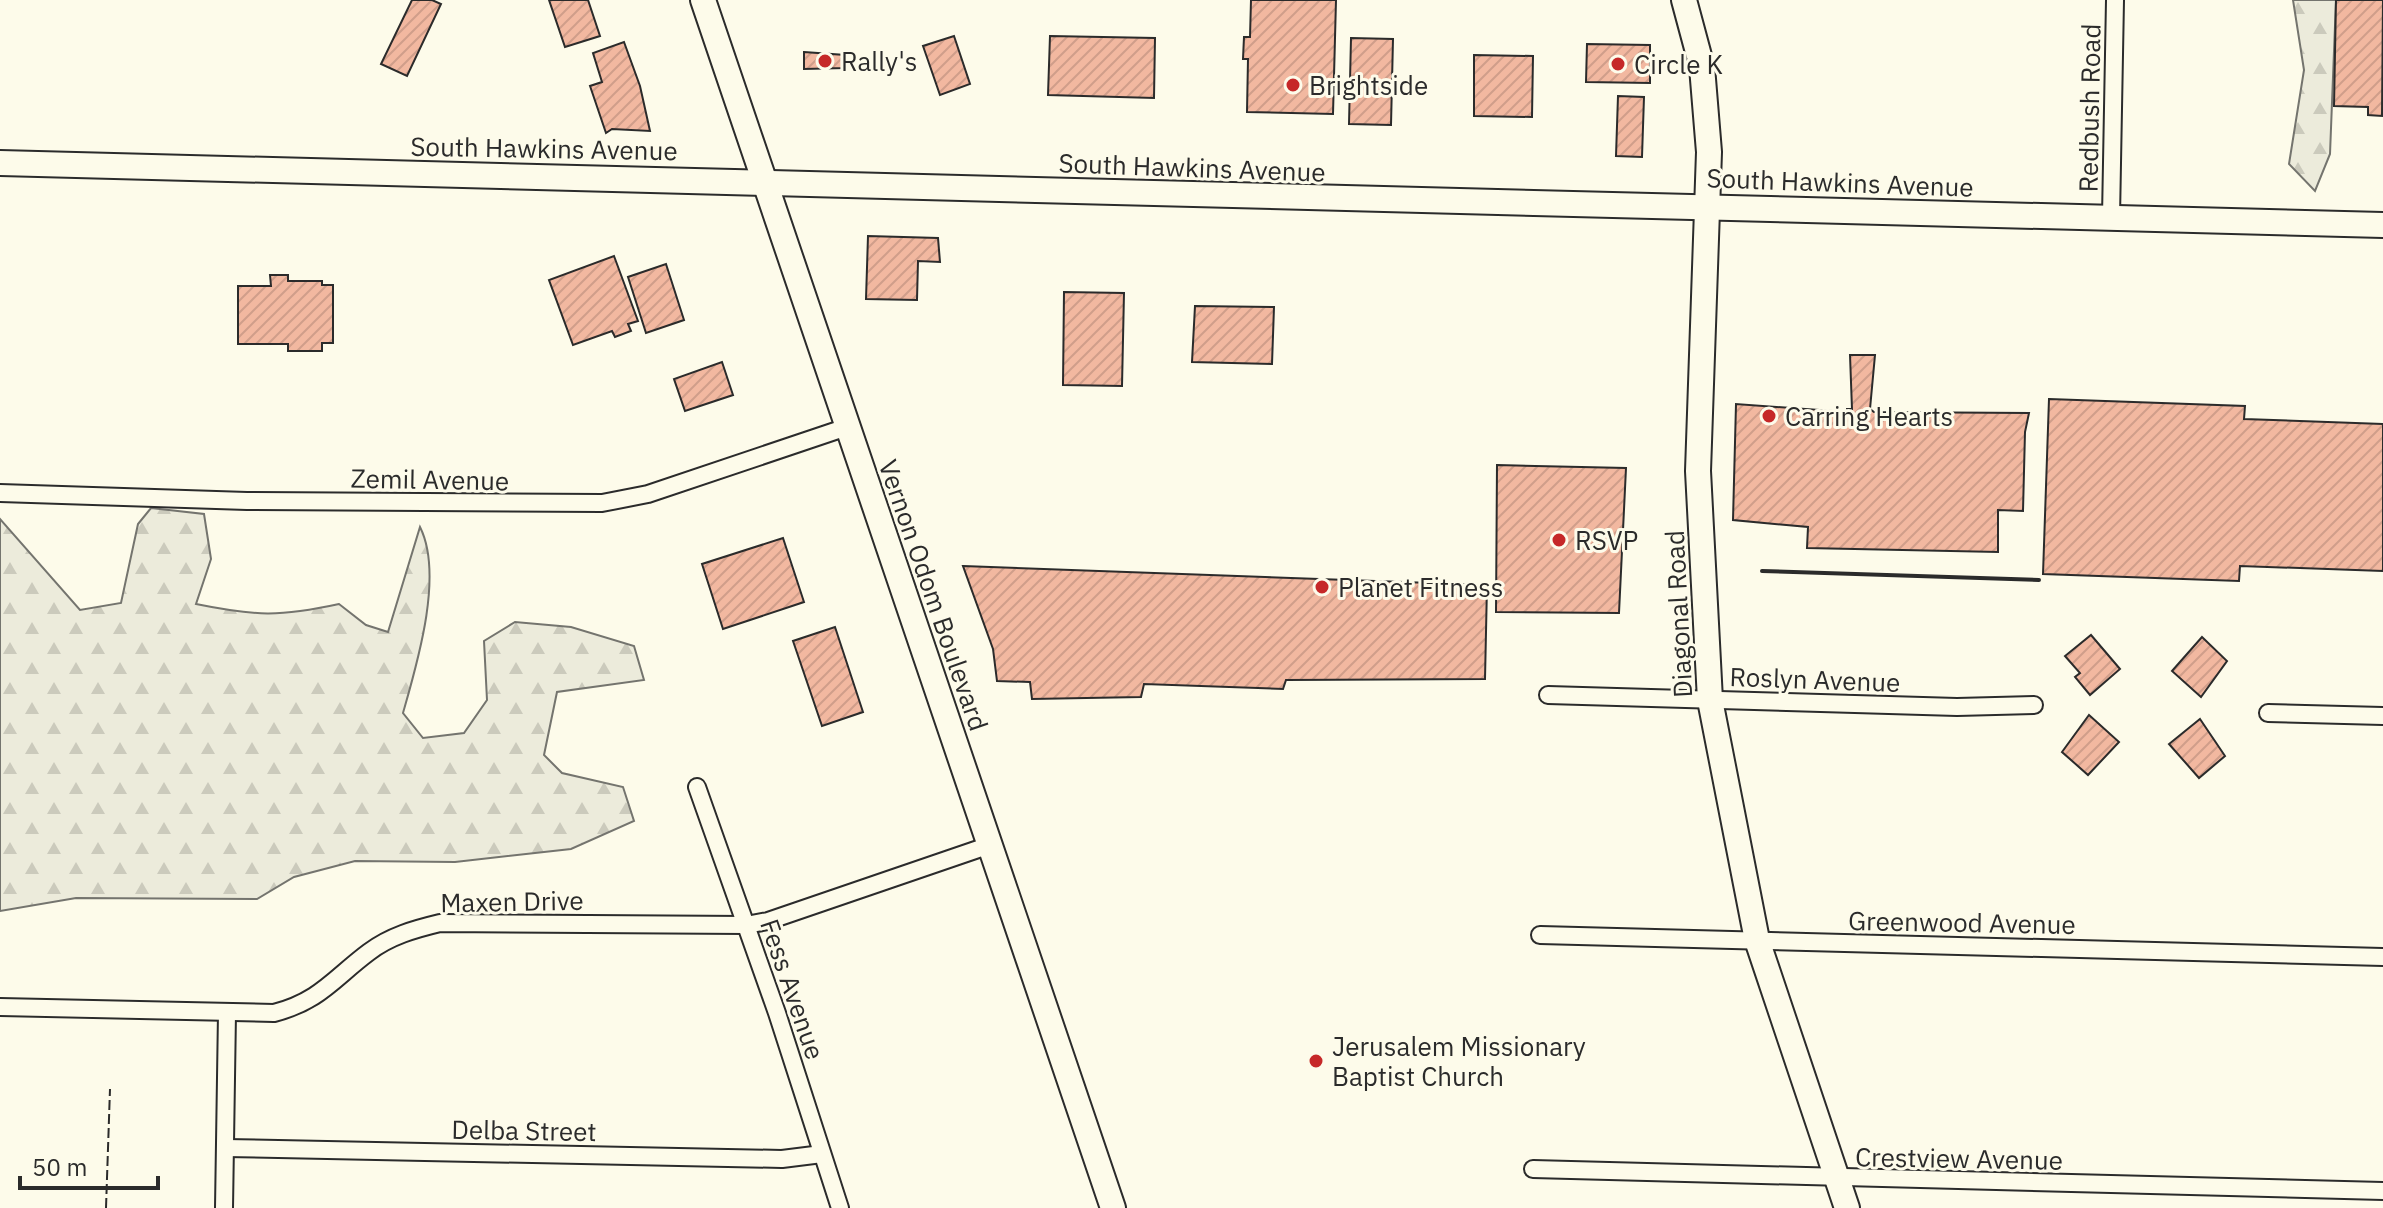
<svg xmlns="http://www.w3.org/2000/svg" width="2383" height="1208" font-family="'IBM Plex Sans',sans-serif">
	<defs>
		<pattern id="forest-firs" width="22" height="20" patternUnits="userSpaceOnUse" patternTransform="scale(2)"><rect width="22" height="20" fill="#ecebdb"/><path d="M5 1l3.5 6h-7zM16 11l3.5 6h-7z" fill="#cbcabc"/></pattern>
		<pattern id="building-hatch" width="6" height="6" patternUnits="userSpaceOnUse" patternTransform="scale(2)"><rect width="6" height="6" fill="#f2b8a0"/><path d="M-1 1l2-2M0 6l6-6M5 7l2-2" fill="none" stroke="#d09e8a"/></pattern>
	</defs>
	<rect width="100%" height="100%" fill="#fdfbea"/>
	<g fill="url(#forest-firs)" stroke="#74746e" stroke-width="2">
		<path d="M2293,0H2336L2330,154L2315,191L2289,164L2304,70Z"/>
		<path d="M151,508L204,514L211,559L196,604C255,616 280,617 339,604L366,625L388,632L420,527C444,575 417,664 403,713L423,738L464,733L487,700L484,641L515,622L571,627L634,646L644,680L557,692L544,755L562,773L623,787L634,821L571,849L455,862L355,861L294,877L257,899L76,898L0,911V519L80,610L121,603L138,524Z"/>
	</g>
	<g fill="url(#building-hatch)" stroke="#2b2b2b" stroke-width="2">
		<path d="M412,0H432L441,4L407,76L381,64Z"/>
		<path d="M549,0H588L600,36L565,47Z"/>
		<path d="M1251,0H1336L1333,114L1247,112L1248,59H1243L1244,37H1250Z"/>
		<path d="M2336,0H2383L2382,116L2368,115V107L2334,106Z"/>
		<path d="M954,36L970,84L940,95L923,46Z"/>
		<path d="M1050,36L1155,38L1154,98L1048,95Z"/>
		<path d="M1351,38L1393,39L1391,125L1349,124Z"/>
		<path d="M624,42L640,86L650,131L612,129L606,133L590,86L602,82L593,53Z"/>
		<path d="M1587,44L1650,45V83L1586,82Z"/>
		<path d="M804,52L845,55V68L804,69Z"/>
		<path d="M1474,55L1533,56L1532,117L1474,116Z"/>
		<path d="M1618,96L1644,97L1642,157L1616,156Z"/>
		<path d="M868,236L938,238L940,262L918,261L917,300L866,299Z"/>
		<path d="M614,256L638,321L628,324L631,331L615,337L612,331L573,345L549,280Z"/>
		<path d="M666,264L684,320L646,333L628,277Z"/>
		<path d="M270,275H288V281H322V285H333V343H322V351H288V344H238V286H271Z"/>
		<path d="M1064,292L1124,293L1122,386L1063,385Z"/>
		<path d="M1195,306L1274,307L1272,364L1192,362Z"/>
		<path d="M1850,355H1875L1870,409L1874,412L2029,413L2025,432L2023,511L1998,510V552L1807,548L1808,527L1733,520L1736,404L1847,412V409H1852Z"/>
		<path d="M722,362L733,395L685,411L674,379Z"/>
		<path d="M2049,399L2245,406L2244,419L2383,424V571L2240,566L2239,581L2043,574Z"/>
		<path d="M1497,465L1626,468L1619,613L1496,612Z"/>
		<path d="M783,538L804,602L723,629L702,564Z"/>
		<path d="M963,566L1487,585L1485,679L1286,680L1283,689L1144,684L1141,697L1032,699L1030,682L997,681L993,649Z"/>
		<path d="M835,627L863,712L822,726L793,641Z"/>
		<path d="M2091,635L2120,669L2090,695L2075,677L2080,673L2065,656Z"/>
		<path d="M2202,637L2227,661L2201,697L2172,671Z"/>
		<path d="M2089,715L2119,742L2088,775L2062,752Z"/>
		<path d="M2200,719L2225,756L2199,778L2169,744Z"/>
	</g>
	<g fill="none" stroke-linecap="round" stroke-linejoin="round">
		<g stroke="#2b2b2b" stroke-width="20">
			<g id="street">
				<path d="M2111,217L2115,0"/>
				<path d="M0,493L247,501L602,503L648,494L847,427"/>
				<path d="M1548,695L1957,707L2034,705"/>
				<path d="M2268,713L2383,716"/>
				<path d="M697,787L777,1013L840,1208"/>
				<path d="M1540,935L2383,957"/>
				<path d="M0,1007L274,1013C320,1001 334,978 369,952C390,936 415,929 440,923L746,925L768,921L990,845"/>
				<path d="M225,1148L782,1159L822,1154"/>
				<path d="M1533,1169L2383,1191"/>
				<path d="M224,1208L227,1013"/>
			</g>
		</g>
		<g stroke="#2b2b2b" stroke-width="28">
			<g id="secondary">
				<path d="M703,0L1113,1208"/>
				<path d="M1684,0L1702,67L1709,152L1698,471L1710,700L1757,940L1847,1208"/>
				<path d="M0,163L2383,225"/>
			</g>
		</g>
		<use href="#street" stroke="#fdfbea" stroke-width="16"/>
		<use href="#secondary" stroke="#fdfbea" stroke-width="24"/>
		<path stroke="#2b2b2b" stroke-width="2" stroke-dasharray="10 4" stroke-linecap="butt" d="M106,1208L110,1089"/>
		<path stroke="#2b2b2b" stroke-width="4" d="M1762,571L2039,580"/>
	</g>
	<g fill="#c62828" stroke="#fdfbea" stroke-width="3">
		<circle cx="825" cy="61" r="8"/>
		<circle cx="1618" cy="64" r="8"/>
		<circle cx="1293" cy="85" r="8"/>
		<circle cx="1769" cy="416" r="8"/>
		<circle cx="1559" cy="540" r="8"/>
		<circle cx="1322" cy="587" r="8"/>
		<circle cx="1316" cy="1061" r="8"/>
	</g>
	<g text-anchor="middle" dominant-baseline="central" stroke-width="6" stroke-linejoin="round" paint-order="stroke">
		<g font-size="26" fill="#2b2b2b" stroke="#fdfbea" text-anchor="start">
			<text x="841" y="61">Rally's</text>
			<text x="1634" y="64">Circle K</text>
			<text x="1309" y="85">Brightside</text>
			<text x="1785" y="416">Carring Hearts</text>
			<text x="1575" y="540">RSVP</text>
			<text x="1338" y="587">Planet Fitness</text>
			<text x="1332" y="1046">Jerusalem Missionary<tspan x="1332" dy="30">Baptist Church</tspan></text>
		</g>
		<g font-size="26" fill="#2b2b2b" stroke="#fdfbea">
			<text transform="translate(2089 108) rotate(-89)">Redbush Road</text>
			<text transform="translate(544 148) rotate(1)">South Hawkins Avenue</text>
			<text transform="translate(1192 167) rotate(2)">South Hawkins Avenue</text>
			<text transform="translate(1840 182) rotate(2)">South Hawkins Avenue</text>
			<text transform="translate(430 479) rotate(1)">Zemil Avenue</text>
			<text transform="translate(934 595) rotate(71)">Vernon Odom Boulevard</text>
			<text transform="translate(1678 614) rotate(-93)">Diagonal Road</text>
			<text transform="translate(1815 679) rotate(2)">Roslyn Avenue</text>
			<text transform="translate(512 901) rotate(-1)">Maxen Drive</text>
			<text transform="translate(1962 922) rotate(1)">Greenwood Avenue</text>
			<text transform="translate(793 989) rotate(71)">Fess Avenue</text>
			<text transform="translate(524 1130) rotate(1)">Delba Street</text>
			<text transform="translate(1959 1158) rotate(1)">Crestview Avenue</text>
		</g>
	</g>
	<path d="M20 1176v12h138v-12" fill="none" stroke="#2b2b2b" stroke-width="4"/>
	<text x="32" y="1176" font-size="24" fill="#2b2b2b" stroke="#fdfbea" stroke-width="6" paint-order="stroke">50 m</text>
</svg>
